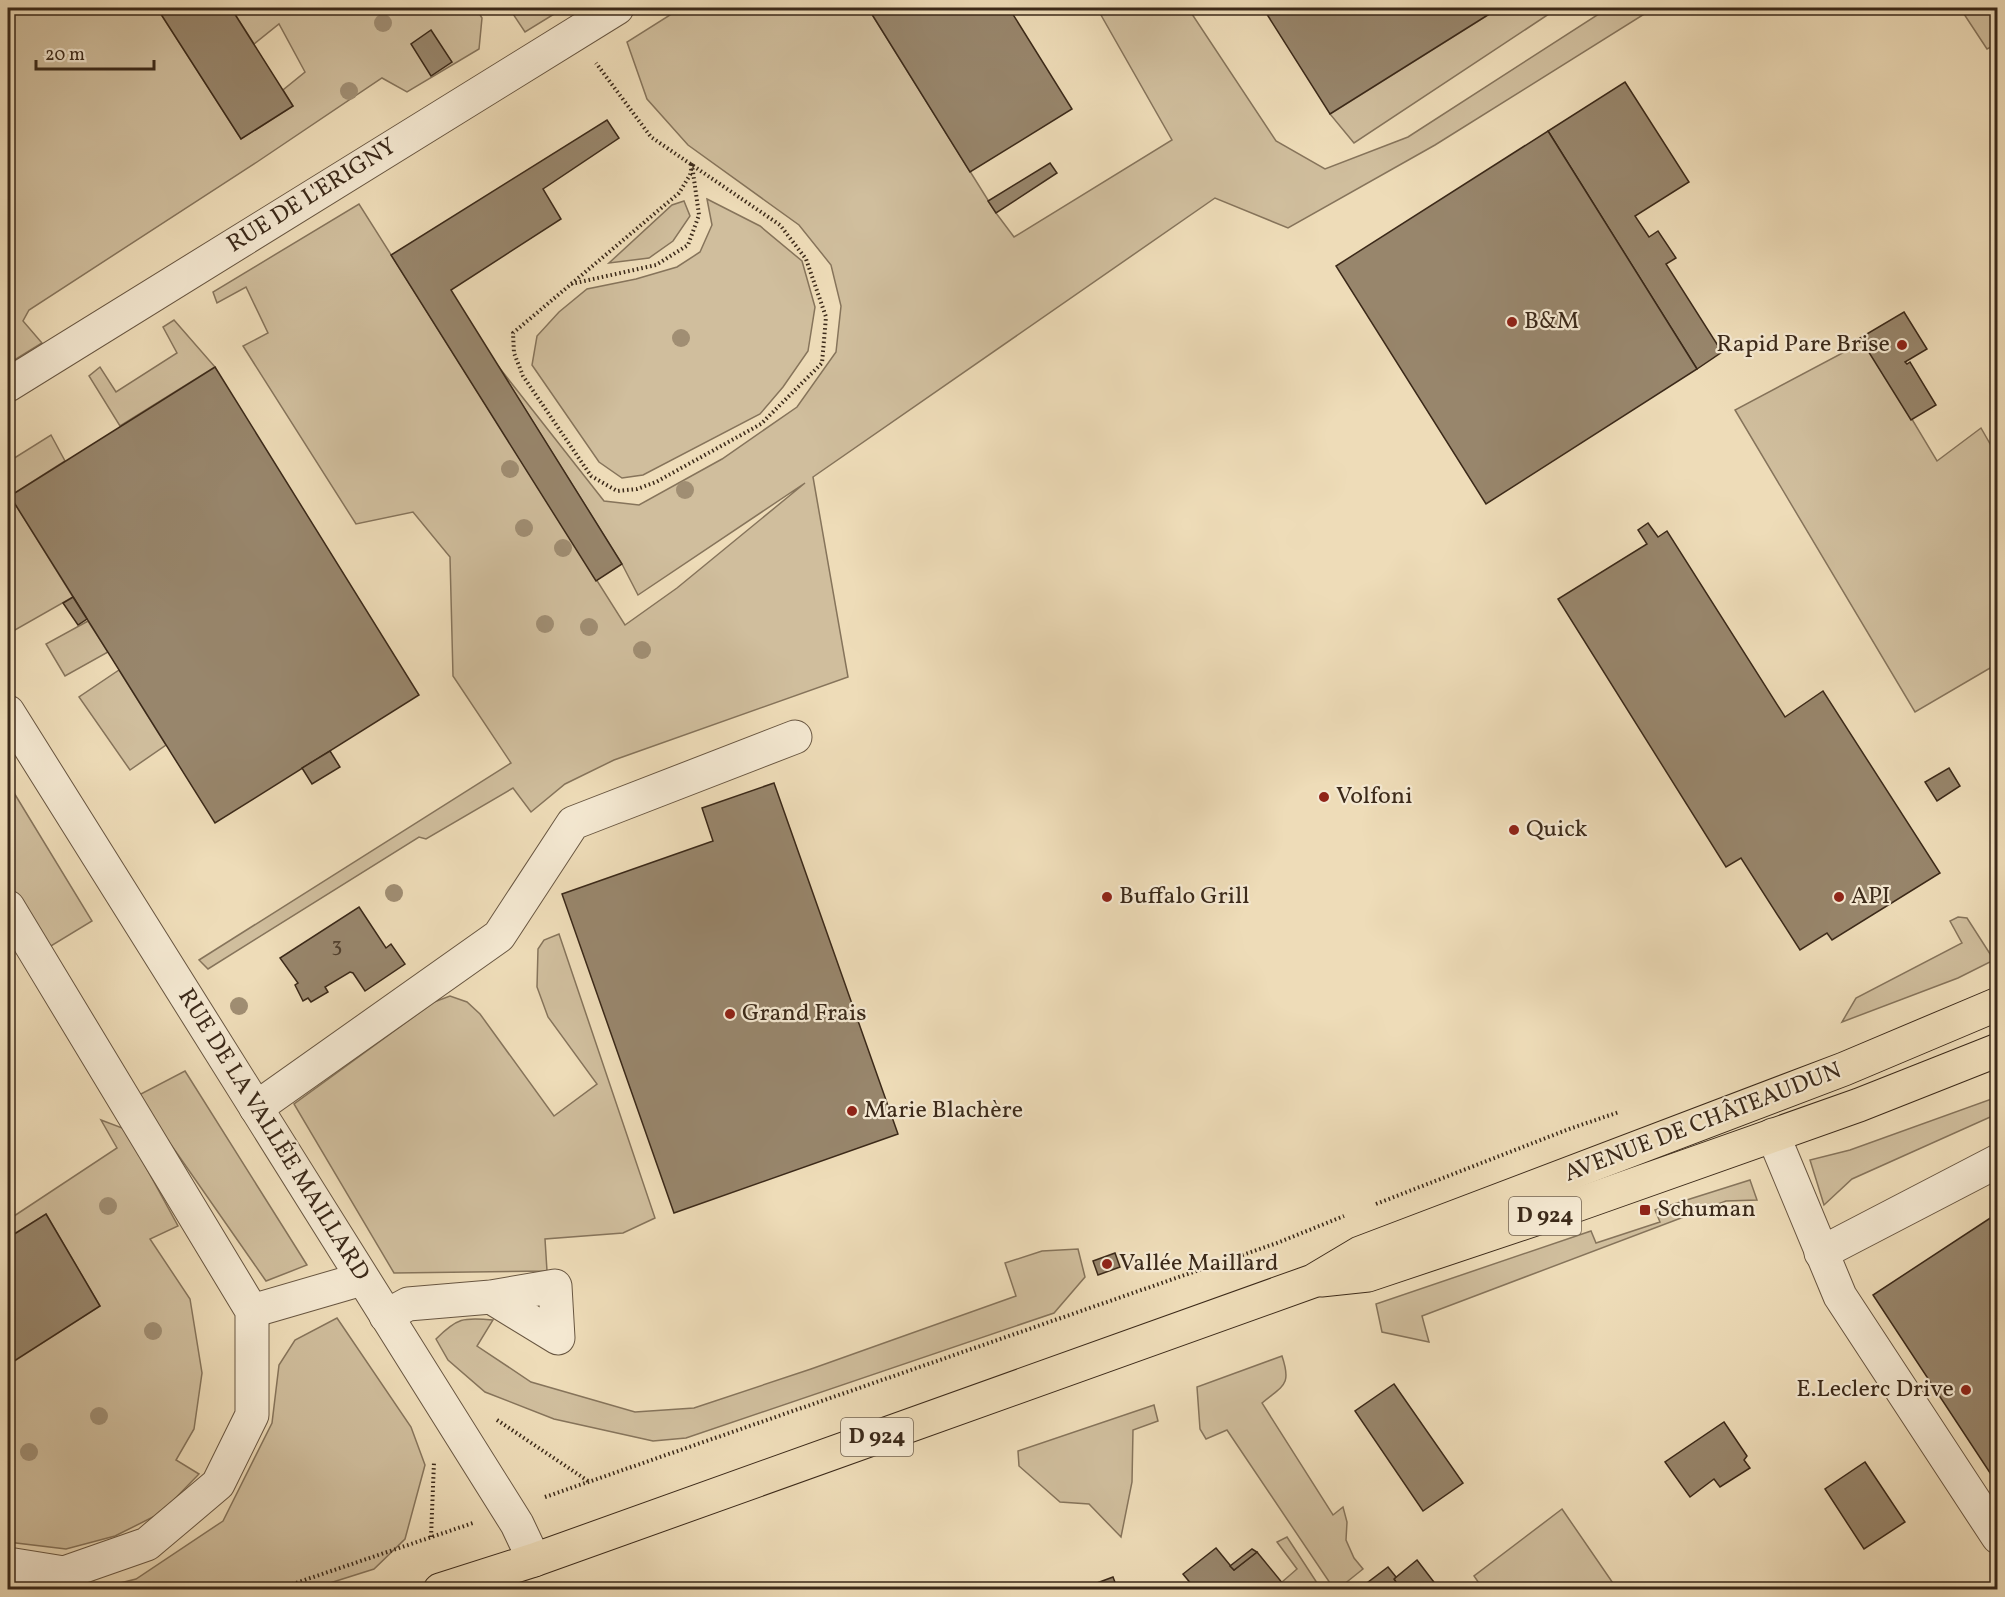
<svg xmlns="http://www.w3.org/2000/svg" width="2005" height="1597" font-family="Vollkorn,serif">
	<rect width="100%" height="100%" fill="#eedcb8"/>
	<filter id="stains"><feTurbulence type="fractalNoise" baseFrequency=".00333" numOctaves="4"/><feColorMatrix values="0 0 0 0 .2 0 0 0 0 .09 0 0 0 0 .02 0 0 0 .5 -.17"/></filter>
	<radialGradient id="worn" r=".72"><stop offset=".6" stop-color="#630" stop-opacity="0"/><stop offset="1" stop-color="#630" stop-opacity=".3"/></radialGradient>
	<g fill="#d0be9d" stroke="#86745b" stroke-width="1.5">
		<path d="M8,8H157L241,139L293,106L283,90L305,72L279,24L254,44L231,8H476L482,18L479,49L407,92L382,78L257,162L29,310L23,321L42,343L8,364Z"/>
		<path d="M509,8H564L525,32Z"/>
		<path d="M681,8H868L996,213L1014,237L1172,140L1097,8H1188L1276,141L1325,169L1408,137L1608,8H1654L1435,145L1288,228L1215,198L813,477L848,677L614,760L565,784L531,812L513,788L426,839L419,837L208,969L199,960L511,763L453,676L450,557L413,512L356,524L243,346L268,333L246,287L217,303L213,292L359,204L625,625L677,588L805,483L638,595L622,564L498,366L604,501L639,505L722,459L797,407L836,352L841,306L831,265L799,225L688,145L647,99L627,42Z"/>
		<path d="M1499,8H1558L1354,143L1330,114Z"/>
		<path d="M1960,8H1997V44L1987,49Z"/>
		<path d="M707,199L760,226L802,261L815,307L808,351L783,387L760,414L643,475L622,478L599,462L532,365L537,336L559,312L587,289L636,279L677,267L700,252L712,225Z"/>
		<path d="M684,201L690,216L673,241L649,258L609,263L672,205Z"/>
		<path d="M174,320L215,367L120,426L89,376L100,367L116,392L177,353L163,327Z"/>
		<path d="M1865,341L1937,461L1981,428L1997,456V469L1995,471L1998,476L1997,664L1915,712L1735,410Z"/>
		<path d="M51,435L65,461L10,496L73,597L8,634V462Z"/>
		<path d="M88,621L108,652L65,676L46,644Z"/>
		<path d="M119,670L166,745L130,770L79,697Z"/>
		<path d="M8,783L92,921L46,949L8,883Z"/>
		<path d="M1958,917L1967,918L1994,960L1958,978L1842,1022L1856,998L1962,943L1950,921Z"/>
		<path d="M559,934L655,1218L623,1233L545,1239L547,1271L394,1273L294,1104L434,1002L450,996L467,1002L480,1014L554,1116L597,1084L548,1017L537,987L538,949L544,940Z"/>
		<path d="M185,1071L307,1265L266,1281L137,1096Z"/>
		<path d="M1997,1097V1114L1852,1179L1824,1205L1810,1160L1850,1150Z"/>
		<path d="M101,1120L125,1129L178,1226L150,1239L190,1299L202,1373L194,1429L176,1460L199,1474L161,1513L115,1536L66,1549L8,1542V1365L100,1306L46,1214L8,1238V1220L117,1148Z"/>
		<path d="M1750,1180L1757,1200L1726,1201L1422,1316L1429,1342L1382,1332L1376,1304L1591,1231L1596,1243L1660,1222L1655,1210Z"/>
		<path d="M1078,1249L1085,1277L1054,1313L686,1438L653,1441L554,1419L485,1392L448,1360L436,1339C457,1318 463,1317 493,1320L477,1346L531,1382L635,1412L694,1408L811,1369L1016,1296L1005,1263L1042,1251Z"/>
		<path d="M337,1318L411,1427L425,1465L405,1539L374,1569L311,1589H96L136,1579L223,1521L272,1423L279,1365L295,1340Z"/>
		<path d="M1282,1356C1292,1386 1283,1385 1262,1403L1333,1515L1343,1507L1347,1522L1346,1540L1354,1558L1363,1569L1338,1589H1334L1227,1430L1206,1439L1200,1429L1197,1387Z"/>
		<path d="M1154,1405L1158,1421L1133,1430L1132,1482L1121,1537L1089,1504L1060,1502L1019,1466L1018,1451Z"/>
		<path d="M1562,1509L1617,1589H1483L1474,1576Z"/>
		<path d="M1287,1537L1321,1589H1288L1282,1582L1297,1569L1277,1542Z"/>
	</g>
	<g fill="#98866c" stroke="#3b2919" stroke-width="1.5">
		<path d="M157,8H231L293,106L241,139Z"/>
		<path d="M868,8H1009L1072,109L970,172Z"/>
		<path d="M1263,8H1499L1330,114Z"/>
		<path d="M431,30L452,62L431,76L411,44Z"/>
		<path d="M1625,82L1689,182L1635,216L1649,237L1658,231L1676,258L1666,264L1722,352L1697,369L1548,131Z"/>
		<path d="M607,120L619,138L543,189L561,219L451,290L622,564L596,581L391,255Z"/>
		<path d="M1548,131L1697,369L1486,504L1336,266Z"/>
		<path d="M1050,163L1057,173L996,213L988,201Z"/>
		<path d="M1904,312L1927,349L1905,362L1907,364L1910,362L1936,405L1911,420L1860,338Z"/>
		<path d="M215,367L419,695L215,823L10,496Z"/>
		<path d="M1648,523L1658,537L1667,531L1785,717L1823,691L1940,873L1832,940L1827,933L1800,950L1741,858L1726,867L1558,599L1647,544L1638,530Z"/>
		<path d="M73,597L87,619L78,625L63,603Z"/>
		<path d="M330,751L340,767L312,784L302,768Z"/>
		<path d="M1949,768L1960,786L1937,801L1925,782Z"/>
		<path d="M774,783L898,1134L674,1213L562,894L713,841L702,808Z"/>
		<path d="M359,907L386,948L391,944L405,964L365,991L353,973L350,972L325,987L328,992L311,1002L308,998L303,1001L295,985L298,983L280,958Z"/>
		<path d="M1998,1213V1485L1873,1295Z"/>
		<path d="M46,1214L100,1306L8,1365V1282L12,1279L8,1269V1238Z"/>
		<path d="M1115,1253L1120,1267L1098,1275L1093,1261Z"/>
		<path d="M1394,1384L1463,1483L1423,1511L1355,1411Z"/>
		<path d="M1724,1422L1747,1456L1744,1460L1750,1468L1720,1487L1714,1479L1690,1497L1665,1462Z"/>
		<path d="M1865,1462L1905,1522L1864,1549L1825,1489Z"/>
		<path d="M1216,1548L1234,1570L1257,1552L1288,1590H1196L1183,1574Z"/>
		<path d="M1252,1549L1257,1552L1234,1570L1230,1566Z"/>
		<path d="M1417,1560L1440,1590H1387L1396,1582L1394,1579Z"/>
		<path d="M1388,1567L1396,1577L1394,1579L1396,1582L1387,1590H1372L1367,1583Z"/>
		<path d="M1113,1577L1118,1590H1078Z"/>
	</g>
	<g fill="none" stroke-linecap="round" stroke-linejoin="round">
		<g stroke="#685641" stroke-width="35">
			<g id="minor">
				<path d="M8,385L617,8"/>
				<path d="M8,712L517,1524L534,1560"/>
				<path d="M8,907L252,1311V1415L218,1484L147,1544L64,1573L8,1564"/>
				<path d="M256,1108L499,936L573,823L795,737"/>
				<path d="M1773,1135L1840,1296L1998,1537"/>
				<path d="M1821,1253L1998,1161"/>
				<path d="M252,1311L362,1279"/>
				<path d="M386,1316L408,1304L491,1297L555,1286L558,1338L491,1297"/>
			</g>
		</g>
		<g stroke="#3b2919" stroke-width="35">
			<g id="major">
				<path d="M1321,1280L1368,1275L1568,1208L1859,1105L1998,1050"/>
				<path d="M440,1590L534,1560L1313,1281L1360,1253L1844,1069L1998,1004"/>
			</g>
		</g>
		<g stroke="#3b2919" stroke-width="4" stroke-dasharray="1.5 3" stroke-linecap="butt">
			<path d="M571,284L656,265L688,245L699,215L692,165L690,175L679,193L513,333L514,353L523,376L591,476L617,491L637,489L656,482L761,424L822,363L826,317L806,259L780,225L651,137L596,63"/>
			<path d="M1376,1204L1569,1129L1619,1112"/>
			<path d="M497,1420L588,1481"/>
			<path d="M545,1497L1277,1243L1344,1216"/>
			<path d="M431,1537L434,1462"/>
			<path d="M275,1590L473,1523"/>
		</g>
		<use href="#minor" stroke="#f4e8d1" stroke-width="33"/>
		<use href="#major" stroke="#eedcb8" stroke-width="33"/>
	</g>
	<g fill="#a08e73">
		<circle cx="383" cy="23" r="9"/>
		<circle cx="349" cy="91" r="9"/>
		<circle cx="681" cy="338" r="9"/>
		<circle cx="510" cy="469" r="9"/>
		<circle cx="685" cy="490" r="9"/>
		<circle cx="524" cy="528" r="9"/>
		<circle cx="563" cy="548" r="9"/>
		<circle cx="545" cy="624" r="9"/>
		<circle cx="589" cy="627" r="9"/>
		<circle cx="642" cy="650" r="9"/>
		<circle cx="394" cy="893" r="9"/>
		<circle cx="239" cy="1006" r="9"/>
		<circle cx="108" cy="1206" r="9"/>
		<circle cx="153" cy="1331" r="9"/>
		<circle cx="99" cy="1416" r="9"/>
		<circle cx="29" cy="1452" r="9"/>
	</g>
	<g fill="#8f2418" stroke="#f4e8d1" stroke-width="2">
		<circle cx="1512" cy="322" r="6"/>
		<circle cx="1902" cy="345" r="6"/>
		<circle cx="1324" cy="797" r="6"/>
		<circle cx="1514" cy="830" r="6"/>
		<circle cx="1107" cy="897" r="6"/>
		<circle cx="1839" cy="897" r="6"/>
		<circle cx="730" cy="1014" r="6"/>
		<circle cx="852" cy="1111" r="6"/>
		<rect x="1639" y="1204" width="12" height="12" rx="3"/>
		<circle cx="1107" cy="1264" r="6"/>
		<circle cx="1966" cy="1390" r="6"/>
	</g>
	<g text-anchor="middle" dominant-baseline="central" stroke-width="4.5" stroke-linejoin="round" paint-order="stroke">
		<g font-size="21" fill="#52402e">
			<text x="337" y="945">3</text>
		</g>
		<g fill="#f4e8d1" stroke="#726250" stroke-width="1.5">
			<rect x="1509" y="1197" width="72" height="38" rx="4.5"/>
			<rect x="841" y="1418" width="72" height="38" rx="4.5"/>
		</g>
		<g font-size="22" font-weight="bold" fill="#3b2919">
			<text x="1545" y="1216">D 924</text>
			<text x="877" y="1437">D 924</text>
		</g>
		<g font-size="24" fill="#3b2919" stroke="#f4e8d1">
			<text transform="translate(312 196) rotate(-32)">RUE DE L'ERIGNY</text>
			<text transform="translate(1703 1123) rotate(-21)">AVENUE DE CHÂTEAUDUN</text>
			<text transform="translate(273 1135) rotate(58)">RUE DE LA VALLÉE MAILLARD</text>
		</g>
		<g font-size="24" fill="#3b2919" stroke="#f4e8d1" text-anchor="start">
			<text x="1524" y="322">B&amp;M</text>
			<text x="1890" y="345" text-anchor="end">Rapid Pare Brise</text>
			<text x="1336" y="797">Volfoni</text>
			<text x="1526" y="830">Quick</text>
			<text x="1119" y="897">Buffalo Grill</text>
			<text x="1851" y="897">API</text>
			<text x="742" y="1014">Grand Frais</text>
			<text x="864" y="1111">Marie Blachère</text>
			<text x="1657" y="1210">Schuman</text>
			<text x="1119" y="1264">Vallée Maillard</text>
			<text x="1954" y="1390" text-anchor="end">E.Leclerc Drive</text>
		</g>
	</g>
	<rect width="2005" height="1597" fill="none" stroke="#eedcb8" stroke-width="30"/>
	<rect x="9" y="9" width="1987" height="1579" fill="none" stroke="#3b2919" stroke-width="3"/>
	<rect x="15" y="15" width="1975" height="1567" fill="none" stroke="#3b2919" stroke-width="1.5"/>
	<path d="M36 60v9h118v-9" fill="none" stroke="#3b2919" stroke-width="3"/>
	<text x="45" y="60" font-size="18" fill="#3b2919" stroke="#f4e8d1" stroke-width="4.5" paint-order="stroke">20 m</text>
	<rect width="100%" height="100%" filter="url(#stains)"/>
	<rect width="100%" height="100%" fill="url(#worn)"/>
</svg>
